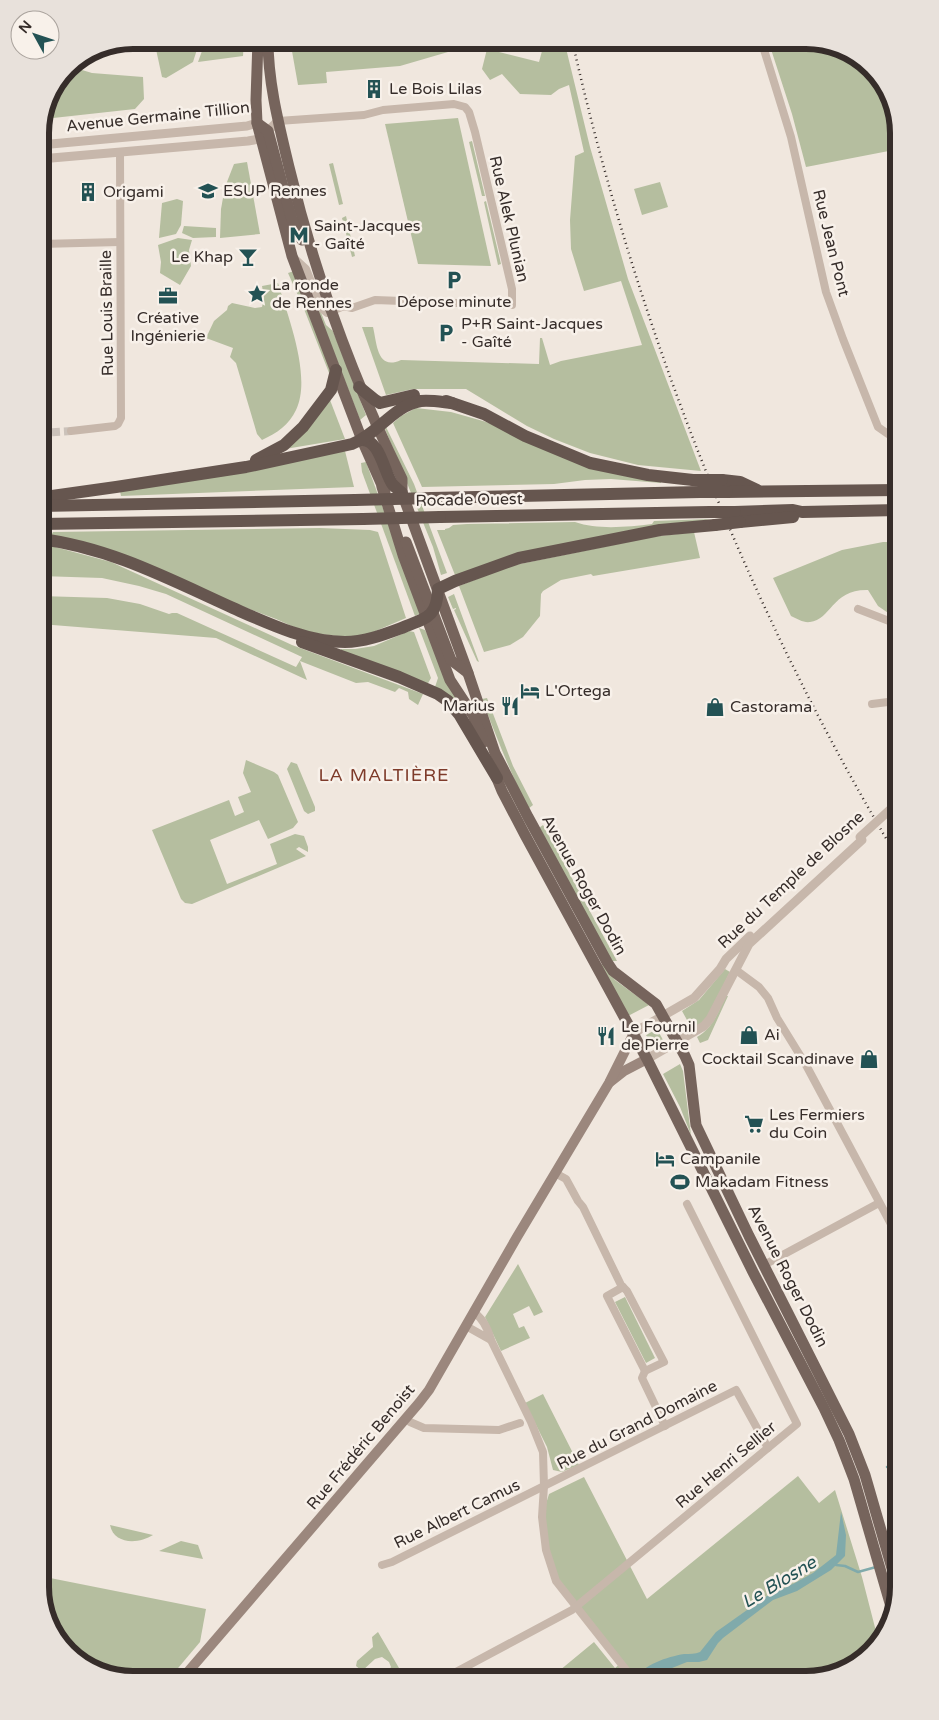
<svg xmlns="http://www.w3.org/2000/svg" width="939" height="1720" font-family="'Varela Round',sans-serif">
	<rect width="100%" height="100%" fill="#f0e7de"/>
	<g fill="#b5be9f">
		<path d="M154,40H200L193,62L166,78L162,77Z"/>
		<path d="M206,40H244L243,56L198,62Z"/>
		<path d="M290,40H296L297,48L319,47L335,44V40H444L448,52L400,66L326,72L327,83L298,85Z"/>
		<path d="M545,40H564L590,147L628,279L701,471L638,465L590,453L554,439L527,426L466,389H413L386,395L362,327H373C377,344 377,371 401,360L539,364L540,338H542L550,365L561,361L642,345L621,281L584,291L571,249L570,220L575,156L584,152L569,85L559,89L551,95L520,94L502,74L490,80L482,69L487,49L539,62Z"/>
		<path d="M768,40H812L858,56L892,97L899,133V149L806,167L792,114Z"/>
		<path d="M71,64L72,67L92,73L143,77L144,99L135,109L44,119L67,67Z"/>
		<path d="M458,118L491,266L418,264L385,124Z"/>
		<path d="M472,141L485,196H482L469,142Z"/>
		<path d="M247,162L260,234L220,238L221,209L225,187L234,164Z"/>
		<path d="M333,163L343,204L339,205L329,164Z"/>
		<path d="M660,182L668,207L642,215L634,189Z"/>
		<path d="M177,199L183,201L181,225L176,234L159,238L162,203Z"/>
		<path d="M486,201L501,264L498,265L484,202Z"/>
		<path d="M346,216L355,256L352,257L342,218Z"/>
		<path d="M184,226L216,228V237L193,238L182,233Z"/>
		<path d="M178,238L192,240L189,250L191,266L180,285L160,273L161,262L158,245Z"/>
		<path d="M294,271L330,366L331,378L304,309L288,273Z"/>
		<path d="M278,283C288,317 312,377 296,410C289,425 277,433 262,440L257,434L236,363L230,357L233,348L206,338L214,321L227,310L228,306L232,303L255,308L262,307L264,298L262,286Z"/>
		<path d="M320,310L326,325L333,331L366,415L360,420L318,311Z"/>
		<path d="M330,400L345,439L285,449Z"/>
		<path d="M416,408L451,412L483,421L661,481V483L611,479L585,480L554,484L422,487L393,423L401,416Z"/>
		<path d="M386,427L414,484L447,573L441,575L433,547L385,429Z"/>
		<path d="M345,451L354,487L121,496L120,491Z"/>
		<path d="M366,462L420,609L419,614L415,616L362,472L361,463Z"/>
		<path d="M710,519L455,575L437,530H445V529L449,528L453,525L467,524L575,522C598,530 627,527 652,524L654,521Z"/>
		<path d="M320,528L370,530L378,532L406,618L364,636L345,637L305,632L276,619L51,535L53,532Z"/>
		<path d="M694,532L700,558L593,576L591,574L561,580L543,591L541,594L540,616L523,637L510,645L484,652L459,586L510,566L652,537Z"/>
		<path d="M883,542H899V615L894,617L878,606L868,590C832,589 831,620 810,622C804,623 797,619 791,616L773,578L842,550Z"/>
		<path d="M40,546L55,547L111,562L292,645L423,694L418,705L409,699L408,692L399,688L395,692L368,682L356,683L300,661L307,680L216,638L40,624V596L107,598L140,604L169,614L172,613H177L296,667L302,657L166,594L139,586L102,578L40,576Z"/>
		<path d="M454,594L479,662L477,661L454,610L456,609V608L453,609L448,597Z"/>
		<path d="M419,628L425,630L470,715L435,687L438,678Z"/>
		<path d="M409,631L414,632L431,678L427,685L341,652V649H355L374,646Z"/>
		<path d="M487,698L513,766L533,805L528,809C511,773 496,737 482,699Z"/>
		<path d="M246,760L274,772L278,775L298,822L293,828L268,839L259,820L210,840L227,884L277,864L270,844L295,834L304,836L308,847V852L299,847L296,849L306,856L192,904L185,903L181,899L152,830L229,800L235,816L244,812L238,797L251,792L243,773Z"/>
		<path d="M291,762L297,764L315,807V811L308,814L304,811L287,769Z"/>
		<path d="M543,825L617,961H611L539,828Z"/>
		<path d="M603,964L615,980L649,1005L628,1016L601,965Z"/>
		<path d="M725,969L730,972L707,1017L702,1023L692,1029L682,1011L699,1000Z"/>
		<path d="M726,996H728L708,1040L700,1043L697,1037C713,1028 718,1012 726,996Z"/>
		<path d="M657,1029L663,1040L652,1046L646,1035Z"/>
		<path d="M680,1064L683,1071L691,1135L680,1107L663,1074Z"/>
		<path d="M518,1264L543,1312L534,1316L529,1306L513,1314L519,1328L524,1326L530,1338L501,1351L485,1317Z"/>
		<path d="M625,1297L655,1358L646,1363L615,1302Z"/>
		<path d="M543,1394L579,1465L562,1472L553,1470L547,1447L525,1403Z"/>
		<path d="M899,1461V1494L889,1464Z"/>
		<path d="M798,1476L819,1503L835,1490L862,1577L879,1643L842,1673L806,1680H548L594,1642L615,1668L621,1663L556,1581L542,1517L549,1494L584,1477L647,1599Z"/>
		<path d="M110,1525L153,1535C139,1544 114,1545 110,1525Z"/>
		<path d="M181,1541L198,1545L203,1559L159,1551Z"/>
		<path d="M40,1576L206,1609L200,1642L168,1680H127L81,1664L47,1623L40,1587Z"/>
		<path d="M378,1632L406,1680H385L387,1673L391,1667L389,1662L382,1657L375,1659L362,1671L356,1666L357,1661L373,1647L372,1637Z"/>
	</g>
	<path fill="#80aaab" d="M841,1512L846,1535L845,1556L831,1570L797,1591L773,1600L723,1638L718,1643L707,1660L699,1662H687L652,1676L648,1675L644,1680H634C644,1664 667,1657 684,1654C690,1654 695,1654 700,1652L716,1632L767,1596L795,1583L813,1573L836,1555Z"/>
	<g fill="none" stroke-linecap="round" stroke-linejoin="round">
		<g stroke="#80aaab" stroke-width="2.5">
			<path d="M887,1467L899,1464"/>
			<path d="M836,1565L845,1566L858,1572L876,1567"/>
		</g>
		<path stroke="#cbc2ba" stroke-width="8" stroke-dasharray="8 4" stroke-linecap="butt" d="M40,433L71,431"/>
		<g stroke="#c7b7ab" stroke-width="8">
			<path d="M761,40L791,137L826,292L843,339L878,427L888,434L899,435"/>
			<path d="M278,121L364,115L383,110L454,104L465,107L469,112L475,132L512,289V305L375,300L352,308L344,306L327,313L322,309L306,269L294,258"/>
			<path d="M40,244L120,242"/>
			<path d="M71,431L115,426L118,424L121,418L120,153"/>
			<path d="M858,609L889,621L899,628"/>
			<path d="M899,702L896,701L899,688"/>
			<path d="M872,704L896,701"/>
			<path d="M736,970L759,987L768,998L777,1018L806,1065L899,1239"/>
			<path d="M555,1173L566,1179L578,1201L583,1207L621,1285L627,1291L664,1362L645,1371L642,1378L665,1426"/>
			<path d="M764,1265L879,1203"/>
			<path d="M623,1287L607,1296L645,1371"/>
			<path d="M466,1326L491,1340C488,1329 483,1318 473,1312"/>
			<path d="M491,1340L531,1422L543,1452L544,1486L542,1517L546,1550L556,1581L634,1680"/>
			<path d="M406,1418L410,1422L424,1428L499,1430L520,1423"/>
			<path d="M382,1565L392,1562L736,1390L768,1448"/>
			<path d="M441,1680L572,1610L797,1424L687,1204"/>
		</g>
		<g stroke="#c7b7ab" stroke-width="9">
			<path d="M40,145L247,126L257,123"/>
			<path d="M40,159L248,141L260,139L278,121"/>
			<path d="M633,1035L640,1029L694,998L720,969L726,959L750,936"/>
			<path d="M647,1059L704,1026L710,1019L749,944L862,840"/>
		</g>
		<g stroke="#9b877d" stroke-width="10">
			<path d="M610,1082L624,1071L647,1059"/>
			<path d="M181,1680L419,1403L429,1390L517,1237L609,1083L633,1035"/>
		</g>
		<g stroke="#76645c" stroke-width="11">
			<path d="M258,40L256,100L257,123L292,256L362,440L385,492"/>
			<path d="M268,40C268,83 279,125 289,167C315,276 353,379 402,479V493L468,673L495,753L528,817L607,962L613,971L656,1004L685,1056L689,1065L696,1125L749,1236L849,1434L865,1475L898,1589"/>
			<path d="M257,123L268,131L292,220L302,240"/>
			<path d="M382,487L403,555L450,680L473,715L484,742"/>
			<path d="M406,542L451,660L468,673"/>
			<path d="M493,769L502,791L525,835L647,1059L753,1272L824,1408L839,1440L854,1479L892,1610"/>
		</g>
		<g stroke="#66564f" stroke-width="12">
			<path d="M359,387L375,400L380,403L414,395"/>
			<path d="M446,401L484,414L525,436L590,463L648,475L693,480"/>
			<path d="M362,440C380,439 384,473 393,485C396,488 399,490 402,493"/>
			<path d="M256,460L284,445L303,427L331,390L336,370"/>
			<path d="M722,480L740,482L757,490"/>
			<path d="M727,492L899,490"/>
			<path d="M432,498L700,492"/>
			<path d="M40,501L52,496L116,487L246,467L352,444C378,434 394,405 421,401C431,400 442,402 452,403"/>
			<path d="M40,506L355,500"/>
			<path d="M735,512L793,510L802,512L899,510"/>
			<path d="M440,517L710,512"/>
			<path d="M740,522L793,517"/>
			<path d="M40,524L363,519"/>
			<path d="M40,539C109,547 171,580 233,608C267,623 307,642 345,642C365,642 385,634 404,627C427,618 437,617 438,589L455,581L519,558L660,530L715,525"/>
			<path d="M302,642L399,677L438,694L448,701L459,714L497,778"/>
		</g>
		<path stroke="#362d2a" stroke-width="2.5" stroke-dasharray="1 4" stroke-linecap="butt" d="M572,40C637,328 747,608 899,860"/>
		<path stroke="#c7b7ab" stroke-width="9" d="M860,837L894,806"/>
		<g stroke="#66564f" stroke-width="12">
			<path d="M693,480H722"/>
			<path d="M700,492H727"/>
			<path d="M355,500L432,498"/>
			<path d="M710,512H735"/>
			<path d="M363,519L440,517"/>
			<path d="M715,525L740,522"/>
		</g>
	</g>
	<defs>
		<g id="building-bare" transform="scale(1.5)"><path d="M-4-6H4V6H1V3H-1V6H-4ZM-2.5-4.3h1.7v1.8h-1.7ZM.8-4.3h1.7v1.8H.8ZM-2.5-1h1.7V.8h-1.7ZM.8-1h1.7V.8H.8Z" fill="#235254" stroke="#f8f1ea" stroke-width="2.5" paint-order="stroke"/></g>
		<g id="university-bare" transform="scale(1.5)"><path d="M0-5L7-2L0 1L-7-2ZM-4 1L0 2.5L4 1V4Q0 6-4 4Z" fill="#235254" stroke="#f8f1ea" stroke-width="2.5" paint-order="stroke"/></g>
		<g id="metro-bare" transform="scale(1.5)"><path d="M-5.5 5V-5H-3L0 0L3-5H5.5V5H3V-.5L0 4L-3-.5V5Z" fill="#235254" stroke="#f8f1ea" stroke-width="2.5" paint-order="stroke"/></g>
		<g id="bar-bare" transform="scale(1.5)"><path d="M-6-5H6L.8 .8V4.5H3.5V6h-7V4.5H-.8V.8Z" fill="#235254" stroke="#f8f1ea" stroke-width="2.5" paint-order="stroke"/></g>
		<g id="parking-bare" transform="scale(1.5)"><path d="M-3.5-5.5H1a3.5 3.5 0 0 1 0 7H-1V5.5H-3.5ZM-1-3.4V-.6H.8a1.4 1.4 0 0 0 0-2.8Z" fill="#235254" stroke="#f8f1ea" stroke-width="2.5" paint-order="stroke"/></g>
		<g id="sight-bare" transform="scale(1.5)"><path d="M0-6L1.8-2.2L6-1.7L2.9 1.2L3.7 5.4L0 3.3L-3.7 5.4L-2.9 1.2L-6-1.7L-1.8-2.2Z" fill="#235254" stroke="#f8f1ea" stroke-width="2.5" paint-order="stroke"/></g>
		<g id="office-bare" transform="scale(1.5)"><path d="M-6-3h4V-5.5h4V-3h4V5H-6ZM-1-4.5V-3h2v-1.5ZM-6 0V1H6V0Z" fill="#235254" stroke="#f8f1ea" stroke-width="2.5" paint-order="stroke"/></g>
		<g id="hotel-bare" transform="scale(1.5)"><path d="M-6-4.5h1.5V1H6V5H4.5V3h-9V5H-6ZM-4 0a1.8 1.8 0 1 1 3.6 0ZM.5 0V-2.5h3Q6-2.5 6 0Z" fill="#235254" stroke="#f8f1ea" stroke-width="2.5" paint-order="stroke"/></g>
		<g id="restaurant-bare" transform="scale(1.5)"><path d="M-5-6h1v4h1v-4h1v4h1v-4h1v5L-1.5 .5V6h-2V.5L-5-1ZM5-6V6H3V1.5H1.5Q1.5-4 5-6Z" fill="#235254" stroke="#f8f1ea" stroke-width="2.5" paint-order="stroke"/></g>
		<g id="shop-bare" transform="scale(1.5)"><path d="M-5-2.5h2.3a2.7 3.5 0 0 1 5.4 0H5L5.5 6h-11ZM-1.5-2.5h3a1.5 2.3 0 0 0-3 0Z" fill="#235254" stroke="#f8f1ea" stroke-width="2.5" paint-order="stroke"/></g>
		<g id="supermarket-bare" transform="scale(1.5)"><path d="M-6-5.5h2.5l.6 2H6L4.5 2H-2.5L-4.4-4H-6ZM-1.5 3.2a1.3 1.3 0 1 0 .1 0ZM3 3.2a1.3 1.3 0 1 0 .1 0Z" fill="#235254" stroke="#f8f1ea" stroke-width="2.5" paint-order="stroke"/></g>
		<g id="stadium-bare" transform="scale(1.5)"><path d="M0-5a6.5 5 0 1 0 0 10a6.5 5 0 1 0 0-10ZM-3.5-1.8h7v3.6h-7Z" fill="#235254" stroke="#f8f1ea" stroke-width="2.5" paint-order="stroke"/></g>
	</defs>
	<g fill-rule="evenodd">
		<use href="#building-bare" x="374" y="89"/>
		<use href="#university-bare" x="208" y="191"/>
		<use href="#building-bare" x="88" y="192"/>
		<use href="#metro-bare" x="299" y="235"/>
		<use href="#bar-bare" x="248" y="257"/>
		<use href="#parking-bare" x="454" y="280"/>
		<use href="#sight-bare" x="257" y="294"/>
		<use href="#office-bare" x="168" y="296"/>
		<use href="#parking-bare" x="446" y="333"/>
		<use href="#hotel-bare" x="530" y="691"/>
		<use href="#restaurant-bare" x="510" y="706"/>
		<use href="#shop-bare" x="715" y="707"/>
		<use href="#shop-bare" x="749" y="1035"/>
		<use href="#restaurant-bare" x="606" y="1036"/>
		<use href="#shop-bare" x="869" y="1059"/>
		<use href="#supermarket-bare" x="754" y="1124"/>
		<use href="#hotel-bare" x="665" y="1159"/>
		<use href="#stadium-bare" x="680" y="1182"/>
	</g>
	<g text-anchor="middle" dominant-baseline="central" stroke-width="5" stroke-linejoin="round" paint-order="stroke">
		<g font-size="16" fill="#362d2a" stroke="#f8f1ea" text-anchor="start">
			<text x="389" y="89">Le Bois Lilas</text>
			<text x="223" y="191">ESUP Rennes</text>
			<text x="103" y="192">Origami</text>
			<text x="314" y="226">Saint-Jacques<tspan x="314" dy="18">- Gaîté</tspan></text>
			<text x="233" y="257" text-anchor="end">Le Khap</text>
			<text x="272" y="285">La ronde<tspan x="272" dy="18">de Rennes</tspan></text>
			<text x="454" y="302" text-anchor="middle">Dépose minute</text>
			<text x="168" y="318" text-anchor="middle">Créative<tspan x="168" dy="18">Ingénierie</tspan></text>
			<text x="461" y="324">P+R Saint-Jacques<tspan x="461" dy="18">- Gaîté</tspan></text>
			<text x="545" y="691">L'Ortega</text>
			<text x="495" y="706" text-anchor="end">Marius</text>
			<text x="730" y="707">Castorama</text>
			<text x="621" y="1027">Le Fournil<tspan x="621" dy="18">de Pierre</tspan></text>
			<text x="764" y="1035">Ai</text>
			<text x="854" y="1059" text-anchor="end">Cocktail Scandinave</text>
			<text x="769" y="1115">Les Fermiers<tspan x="769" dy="18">du Coin</tspan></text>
			<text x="680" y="1159">Campanile</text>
			<text x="695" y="1182">Makadam Fitness</text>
		</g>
		<g font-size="16" fill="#362d2a" stroke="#f8f1ea">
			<text transform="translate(158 117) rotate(-6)">Avenue Germaine Tillion</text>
			<text transform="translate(509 219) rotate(77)">Rue Alek Plunian</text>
			<text transform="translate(831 243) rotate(76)">Rue Jean Pont</text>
			<text transform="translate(107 313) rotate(-91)">Rue Louis Braille</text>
			<text transform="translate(469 500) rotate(-1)">Rocade Ouest</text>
			<text transform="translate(791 880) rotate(-43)">Rue du Temple de Blosne</text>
			<text transform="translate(584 885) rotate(61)">Avenue Roger Dodin</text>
			<text transform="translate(788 1276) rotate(63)">Avenue Roger Dodin</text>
			<text transform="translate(637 1425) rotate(-27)">Rue du Grand Domaine</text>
			<text transform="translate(361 1447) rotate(-50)">Rue Frédéric Benoist</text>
			<text transform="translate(726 1465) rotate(-40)">Rue Henri Sellier</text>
			<text transform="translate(457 1514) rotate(-26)">Rue Albert Camus</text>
		</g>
		<g font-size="18" letter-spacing="1" fill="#7e3b2a" stroke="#f8f1ea">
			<text x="384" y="775">LA MALTIÈRE</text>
		</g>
		<g font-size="18" font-style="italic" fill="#235254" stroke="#f8f1ea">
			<text transform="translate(779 1582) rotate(-31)">Le Blosne</text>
		</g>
	</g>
	<path d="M0 0H939V1720H0ZM133 49H806A84 84 0 0 1 890 133V1587A84 84 0 0 1 806 1671H133A84 84 0 0 1 49 1587V133A84 84 0 0 1 133 49Z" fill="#e8e1db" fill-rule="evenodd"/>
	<path fill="none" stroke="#362d2a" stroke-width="6" d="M133 49H806A84 84 0 0 1 890 133V1587A84 84 0 0 1 806 1671H133A84 84 0 0 1 49 1587V133A84 84 0 0 1 133 49Z"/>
	<g transform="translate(35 35) rotate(310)"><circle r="24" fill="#f8f1ea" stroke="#aaa39d"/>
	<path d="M0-4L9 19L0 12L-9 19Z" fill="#235254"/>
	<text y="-8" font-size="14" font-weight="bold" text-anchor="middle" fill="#362d2a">N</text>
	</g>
</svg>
